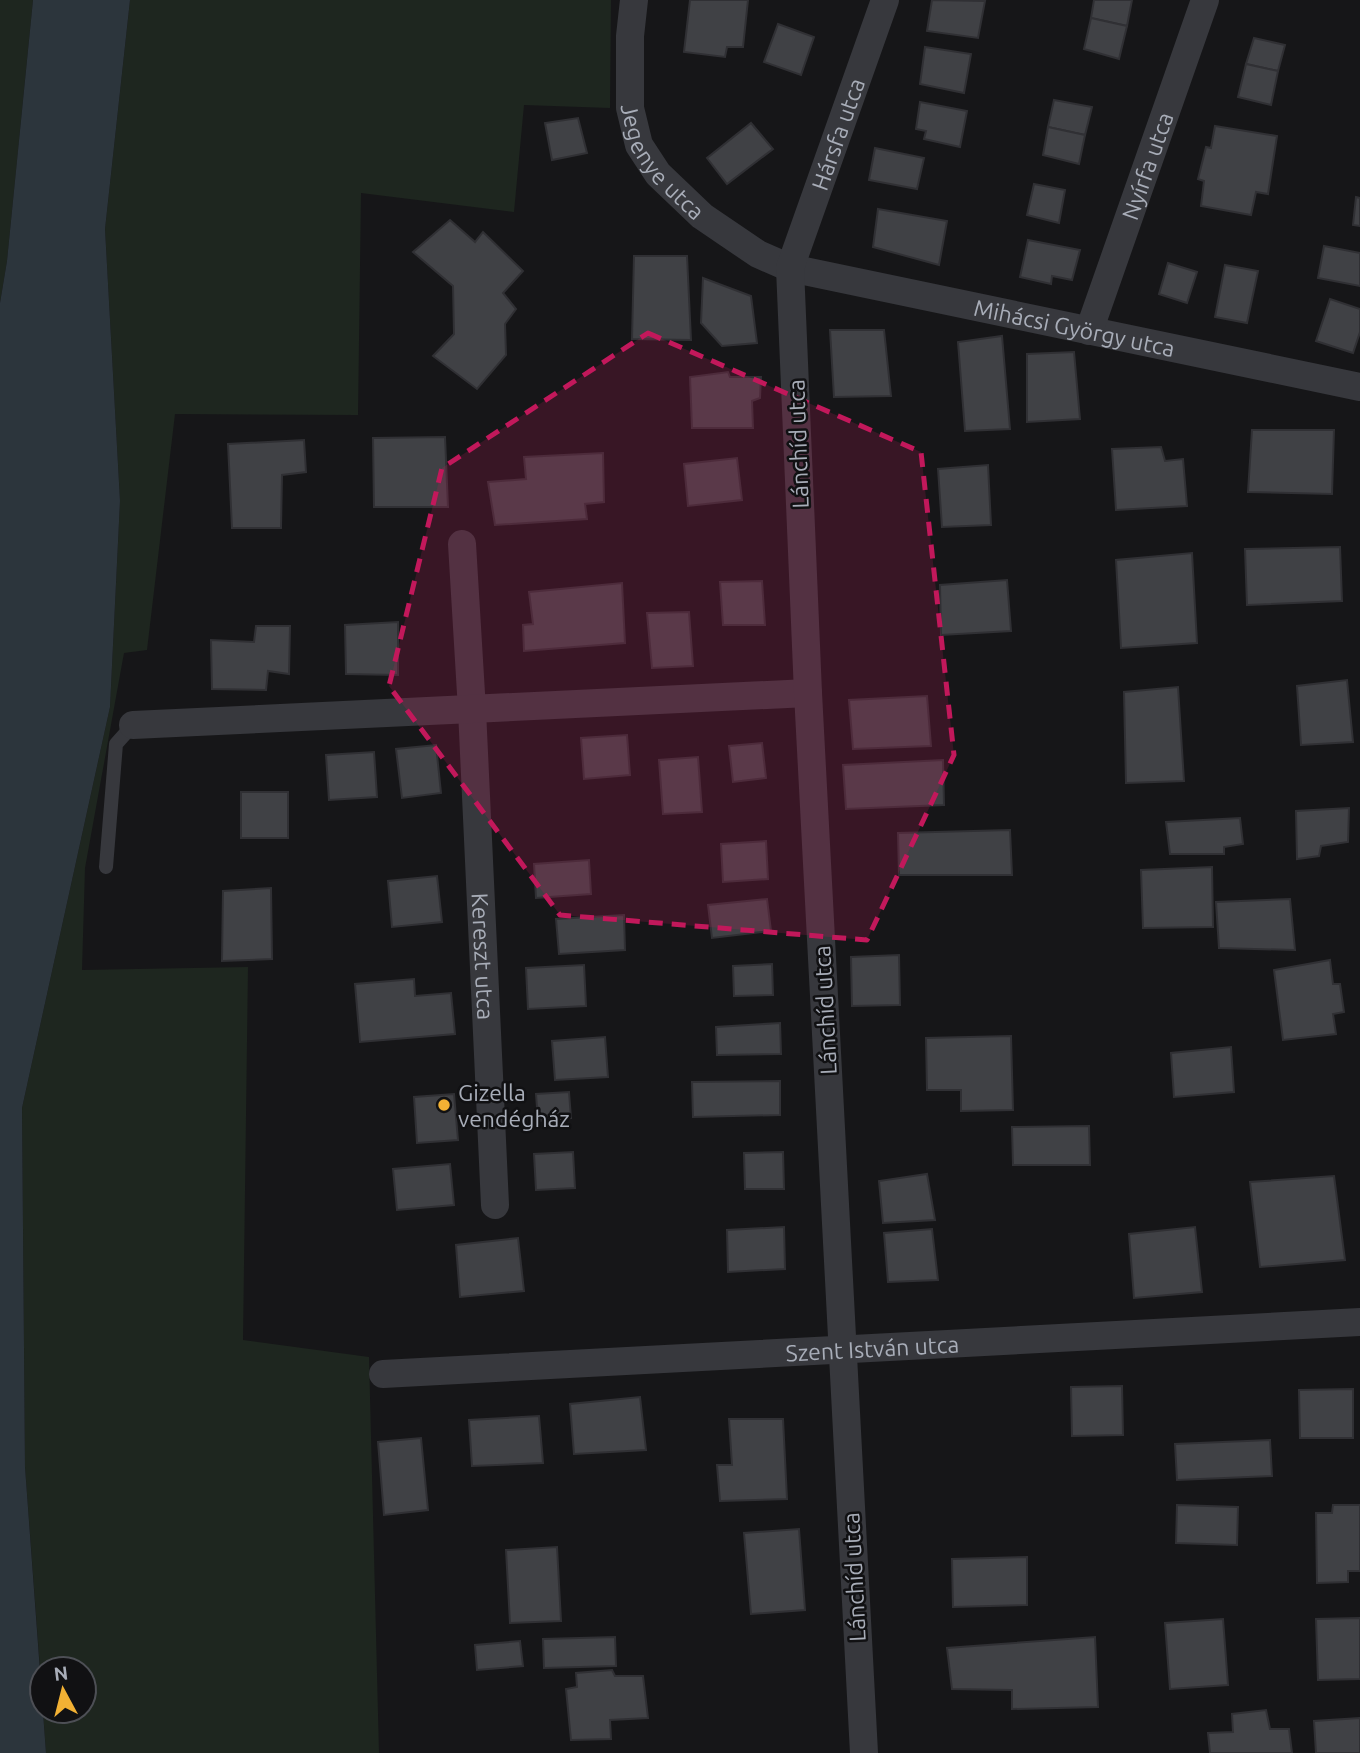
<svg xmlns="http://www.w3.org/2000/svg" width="1360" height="1753" font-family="Ubuntu,sans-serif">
	<rect width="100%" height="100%" fill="#161618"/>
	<g fill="#1e261f">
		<path d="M0,0H33L7,261L0,303Z"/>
		<path d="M130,0H611L610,108L524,105L514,212L361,193L358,415L175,414L147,650L124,653L85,868L82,970L248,967L243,1340L369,1357L379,1753H46L43,1711H84V1669H42V1695L25,1467L22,1108L110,707L120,501L105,229Z"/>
	</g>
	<path fill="#2c353c" d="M33,0H130L105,229L120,501L110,707L22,1108L25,1467L46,1753H0V303L7,261Z"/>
	<g fill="#404145" stroke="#303034" stroke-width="2">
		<path d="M690,0H748L743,47H727L725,57L684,52Z"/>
		<path d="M932,0L985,1L978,38L927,31Z"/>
		<path d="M1094,0H1132L1127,26L1091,18Z"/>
		<path d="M1091,18L1127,26L1119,59L1084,49Z"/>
		<path d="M778,24L814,37L801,75L764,62Z"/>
		<path d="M1254,38L1285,45L1278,71L1246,64Z"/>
		<path d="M925,47L971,54L964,93L920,84Z"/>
		<path d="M1246,64L1278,71L1271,105L1238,97Z"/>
		<path d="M1054,100L1092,107L1085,135L1048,127Z"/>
		<path d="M920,102L967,111L960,147L924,139L926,131L916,129Z"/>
		<path d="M578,118L587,153L552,160L545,123Z"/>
		<path d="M751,123L773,149L727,184L707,158Z"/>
		<path d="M1215,126L1277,136L1268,194L1256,192L1251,215L1201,206L1204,181L1198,179L1206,147L1211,148Z"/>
		<path d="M1048,127L1085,135L1079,164L1043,155Z"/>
		<path d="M875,148L924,158L917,189L869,180Z"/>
		<path d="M1034,184L1065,190L1059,223L1027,215Z"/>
		<path d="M1356,197L1360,198V226L1353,225Z"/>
		<path d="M878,209L947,221L939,265L873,247Z"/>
		<path d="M450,220L475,242L483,232L523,271L503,293L516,309L505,324L506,355L477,389L433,356L454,334L453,286L413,252Z"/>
		<path d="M1028,240L1080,250L1072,280L1052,276L1051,284L1020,277Z"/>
		<path d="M1324,246L1360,253V286L1318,278Z"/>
		<path d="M634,256H687L691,340L632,339Z"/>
		<path d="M1168,263L1197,272L1187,303L1159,294Z"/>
		<path d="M1225,265L1258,271L1247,323L1215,317Z"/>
		<path d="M703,278L751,296L757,343L722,346L701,323Z"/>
		<path d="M1330,299L1360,309V332L1353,353L1316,341Z"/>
		<path d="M830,330H884L891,396L834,397Z"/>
		<path d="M1002,336L1010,429L965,431L958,342Z"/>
		<path d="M1074,352L1080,419L1027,422V354Z"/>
		<path d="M728,372L730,377H761L760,398L752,401L753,428H692L690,377Z"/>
		<path d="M1252,430H1334L1332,494L1248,492Z"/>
		<path d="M445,437L448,507H374L373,438Z"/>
		<path d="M304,440L306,472L282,475L281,528H232L228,444Z"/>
		<path d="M1161,447L1165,461L1183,459L1187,506L1116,510L1112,449Z"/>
		<path d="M603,453L604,502L585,504L587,519L495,525L488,482L526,479L524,457Z"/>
		<path d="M737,458L742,500L688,506L684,464Z"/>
		<path d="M988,465L991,525L942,527L938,469Z"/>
		<path d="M1340,547L1342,601L1247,605L1245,549Z"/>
		<path d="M1192,553L1197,643L1121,648L1116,560Z"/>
		<path d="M1007,580L1011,631L941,635L940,585Z"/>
		<path d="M762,581L765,625H723L720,582Z"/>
		<path d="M622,583L625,643L524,651L523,625L533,624L529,592Z"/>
		<path d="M689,612L693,666L652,668L647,613Z"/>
		<path d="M398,622V675L346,674L345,625Z"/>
		<path d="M256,626H290L289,674L268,671L266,690L212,689L211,640L254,642Z"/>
		<path d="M1347,680L1353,742L1301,745L1297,686Z"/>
		<path d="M1178,687L1184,781L1126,783L1124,692Z"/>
		<path d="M927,696L931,746L853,749L849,700Z"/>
		<path d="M627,735L630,775L584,779L581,738Z"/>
		<path d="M762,743L766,778L733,782L729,746Z"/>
		<path d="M436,745L441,793L402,798L396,749Z"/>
		<path d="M374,752L377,797L329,800L326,755Z"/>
		<path d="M698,757L702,812L663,814L659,760Z"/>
		<path d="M943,760L944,805L846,809L843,765Z"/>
		<rect x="241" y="792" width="47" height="46"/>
		<path d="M1349,808L1348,842L1321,846L1319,856L1297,859L1296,811Z"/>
		<path d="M1240,818L1243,844L1224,847V854H1170L1166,822Z"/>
		<path d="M1010,830L1012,875H899L898,833Z"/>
		<path d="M766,841L768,879L723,882L721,844Z"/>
		<path d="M589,860L591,894L536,898L534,864Z"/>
		<path d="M1212,867L1213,927L1143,928L1141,870Z"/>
		<path d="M437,876L442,922L392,927L388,881Z"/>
		<path d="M271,888L272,959L222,961L223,891Z"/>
		<path d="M767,899L771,931L712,938L708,905Z"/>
		<path d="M1290,899L1295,950L1219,948L1216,902Z"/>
		<path d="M624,915L625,950L559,954L556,919Z"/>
		<path d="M899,955L900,1005L852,1006L851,957Z"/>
		<path d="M1330,960L1333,984H1340L1344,1012L1333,1014L1336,1034L1283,1040L1274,970Z"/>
		<path d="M772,964L773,995L734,996L733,966Z"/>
		<path d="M584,965L586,1006L528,1009L526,968Z"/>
		<path d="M414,979L415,996L451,993L455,1034L360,1042L355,984Z"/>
		<path d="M780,1023L781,1054L717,1055L716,1027Z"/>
		<path d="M1011,1036L1013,1110L961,1111V1090H927L926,1038Z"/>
		<path d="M605,1037L608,1077L555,1080L552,1041Z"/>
		<path d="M1231,1047L1234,1092L1174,1097L1171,1053Z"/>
		<path d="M780,1081V1115L693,1117L692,1082Z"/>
		<path d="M569,1092L571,1118L538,1121L536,1094Z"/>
		<path d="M454,1094L458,1140L417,1143L414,1097Z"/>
		<path d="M1089,1126L1090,1165H1013L1012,1127Z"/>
		<path d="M573,1152L575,1188L536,1190L534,1154Z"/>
		<path d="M783,1152L784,1189H745L744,1153Z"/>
		<path d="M450,1164L454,1205L397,1210L393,1169Z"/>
		<path d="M927,1174L935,1220L883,1223L879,1181Z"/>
		<path d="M1334,1176L1345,1260L1260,1267L1250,1182Z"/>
		<path d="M784,1227L785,1269L728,1272L727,1230Z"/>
		<path d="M1195,1227L1202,1292L1134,1298L1129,1234Z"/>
		<path d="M932,1229L938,1280L888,1282L884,1233Z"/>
		<path d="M518,1238L524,1291L460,1297L456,1245Z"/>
		<path d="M1122,1386L1123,1435L1072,1436L1071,1387Z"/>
		<path d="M1353,1389V1438H1300L1299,1390Z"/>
		<path d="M640,1397L646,1450L574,1454L570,1404Z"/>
		<path d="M539,1416L543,1463L472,1466L469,1420Z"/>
		<path d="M729,1419H783L787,1499L720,1501L717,1465H732Z"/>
		<path d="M421,1438L428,1510L384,1515L378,1442Z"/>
		<path d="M1270,1440L1272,1476L1177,1480L1175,1444Z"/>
		<path d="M1177,1505L1238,1507L1237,1545L1176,1543Z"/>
		<path d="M1333,1505H1360V1571H1348V1582L1317,1583L1316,1513H1332Z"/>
		<path d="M799,1529L805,1610L751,1614L744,1533Z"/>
		<path d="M557,1547L561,1621L510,1623L506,1550Z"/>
		<path d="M1027,1557V1605L953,1607L952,1559Z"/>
		<path d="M1360,1618V1679L1318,1680L1316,1619Z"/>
		<path d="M1223,1619L1228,1685L1170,1689L1165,1623Z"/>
		<path d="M615,1637L616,1666L544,1668L543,1639Z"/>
		<path d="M1095,1637L1098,1707L1012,1709V1690L952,1689L947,1648Z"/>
		<path d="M520,1641L523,1666L477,1670L475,1645Z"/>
		<path d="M612,1670L615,1676H643L648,1718L610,1720L611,1739L571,1740L566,1689L577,1687L576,1673Z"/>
		<path d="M1266,1710L1270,1729H1289L1292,1753H1210L1208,1733L1233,1732L1232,1714Z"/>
		<path d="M1360,1718V1753H1316L1314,1721Z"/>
	</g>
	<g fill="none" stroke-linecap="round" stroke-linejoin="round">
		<path stroke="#37383d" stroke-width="14" d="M106,867L116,744L133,725"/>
		<g stroke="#37383d" stroke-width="28">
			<path id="s1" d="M634,0L630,36V108L639,145L658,174L702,216L758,254L790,268L1360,387"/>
			<path id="s2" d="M1089,331L1205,0"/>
			<path id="s3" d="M462,544L472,710L495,1205"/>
			<path d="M133,725L808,693"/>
			<path id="s4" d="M383,1374L1360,1322"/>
			<path id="s5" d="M864,1753L808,693L790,268L885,0"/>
		</g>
	</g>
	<path fill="#c2185b" fill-opacity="0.2" stroke="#c2185b" stroke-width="5" stroke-dasharray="14 9" stroke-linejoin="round" d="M648,333L921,452L954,755L867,940L560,915L389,686L442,468Z"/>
	<circle fill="#f2b134" stroke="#111113" stroke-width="2.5" cx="444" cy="1105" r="7"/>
	<g text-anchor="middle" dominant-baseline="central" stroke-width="5" stroke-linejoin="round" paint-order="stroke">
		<g font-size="23" fill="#a8adb8" stroke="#111113">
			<text stroke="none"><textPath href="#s5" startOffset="1629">Hársfa utca</textPath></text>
			<text stroke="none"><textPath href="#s1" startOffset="172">Jegenye utca</textPath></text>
			<text stroke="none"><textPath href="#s2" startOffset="175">Nyírfa utca</textPath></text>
			<text stroke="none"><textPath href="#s1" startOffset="635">Mihácsi György utca</textPath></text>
			<text transform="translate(798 444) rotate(-92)">Lánchíd utca</text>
			<text stroke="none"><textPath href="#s3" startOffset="413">Kereszt utca</textPath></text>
			<text transform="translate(825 1010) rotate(-93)">Lánchíd utca</text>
			<text stroke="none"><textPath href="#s4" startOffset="490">Szent István utca</textPath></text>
			<text transform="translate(854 1577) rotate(-93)">Lánchíd utca</text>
		</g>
		<g font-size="23" fill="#a8adb8" stroke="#111113" text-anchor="start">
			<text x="458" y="1092">Gizella<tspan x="458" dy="26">vendégház</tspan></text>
		</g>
	</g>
	<g transform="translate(63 1690) rotate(353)"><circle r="33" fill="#111113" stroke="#4d4f55" stroke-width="2"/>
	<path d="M0-5L12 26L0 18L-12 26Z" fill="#f2b134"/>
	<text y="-10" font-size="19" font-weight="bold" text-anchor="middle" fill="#a8adb8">N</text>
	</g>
</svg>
